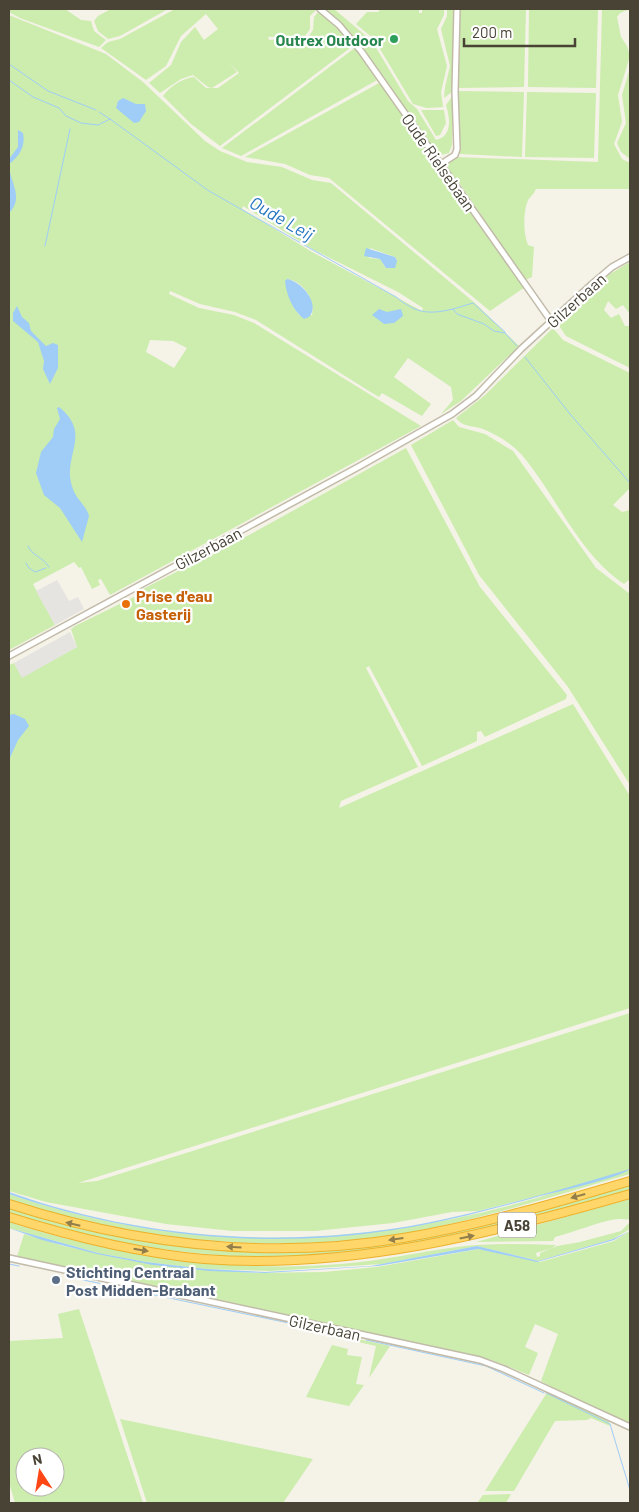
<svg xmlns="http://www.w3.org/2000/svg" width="639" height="1512" font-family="Barlow,sans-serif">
	<rect width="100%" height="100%" fill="#f5f2e8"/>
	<g fill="#ccedad" fill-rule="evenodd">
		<path d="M9,9H65L81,20L91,21L94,31L106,40L99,47L20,18L9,12Z"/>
		<path d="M111,9H168L120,36L108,39L98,31L94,21L98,16Z"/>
		<path d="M175,9H317L310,16V29L303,39C292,43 281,35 268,37L269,40C282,38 293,47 305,42L313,30L314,17L319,11L354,45L220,146L191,124L163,96C169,87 183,78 194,77L206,88H218L239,73L229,62L237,72L212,88L208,87L193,75L181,79L160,93L149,83L171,65L181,42L195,27L204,40L218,29L206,14L181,36L166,66L146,80L101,48L108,42L120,39Z"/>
		<path d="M324,9H334L372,41L408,101L417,109L436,140C453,136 450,118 446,105L453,95L452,145L449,153L441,155L437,153L359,43Z"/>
		<path d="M379,9H419V13H422V9H444V15L437,29L447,66L441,92L443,107L427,108L413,104L374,39L356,24L367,12H379Z"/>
		<path d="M447,9H454L453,91L444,98L445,87L450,66L441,29L447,16Z"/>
		<path d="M459,9H526L524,87L458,88Z"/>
		<path d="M529,9H598L596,88L528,87Z"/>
		<path d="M602,9H630L620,13L617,17L621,37L627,46L630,56L618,95L622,122L614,144L622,159L630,163V189H536C534,194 530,197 528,200C523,212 523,233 528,245L534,247L532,277L525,280L458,181L447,169L448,164L455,157L598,162Z"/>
		<path d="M9,15L106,54L143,82L205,141L220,151L247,162L282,167L312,180L331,183L475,303L519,346L461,401L441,414L453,400L451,387L408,358L394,377L431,404L422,416L382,393L379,397L369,391L256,320L235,312L200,304L170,291L169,294L199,308L234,315L254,323L421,426L110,595L101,579L98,580L100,585L92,589L81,567L79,568L74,562L33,584L55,625L9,650ZM243,206L314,250L398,292L423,308L422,311L312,252L242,209ZM370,248L395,257L397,261L386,268L380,259L369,258ZM287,279C303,281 315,299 312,315L300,316L293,306L285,282ZM150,340L173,341L187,348L174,368L146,352Z"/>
		<path d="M356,47L379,79L241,156L222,148Z"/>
		<path d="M630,68V159L621,152L617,143L626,123L622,95Z"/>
		<path d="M381,82L525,287L490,311L329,178L310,175L285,164L245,157Z"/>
		<path d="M458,91L524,92L522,157L460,154Z"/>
		<path d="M527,92L596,93L594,158L525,157Z"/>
		<path d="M421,110H444L446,123L440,135L436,136Z"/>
		<path d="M630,262V314L623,305L616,309L608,301L604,310L611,318L619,314L625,326H630V368L566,336L558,324L610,274Z"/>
		<path d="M553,328L563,340L630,373V488L613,505L622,512L630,510V579L624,584C577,552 557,496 521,454C512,444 496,434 483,429C472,425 464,428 456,418L484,396Z"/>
		<path d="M453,420L459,427L485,434L513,451L596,568L630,594V785L568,687L479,575L411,445Z"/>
		<path d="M406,448L480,587L567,695L566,699L485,737L481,731L477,732V741L422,766L369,666L366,668L418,767L341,801L339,808L573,704L630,796V1008L78,1183L97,1181L630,1013V1174C567,1192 505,1212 441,1226C297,1258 148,1244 9,1200V1194C194,1258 385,1248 569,1188L478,1211L452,1212L393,1223L315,1231H233L166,1224L46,1202L9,1191V665L14,663L22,677L77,647L71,629L75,626L144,592H137L251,534Z"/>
		<path d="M630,1184V1191C552,1213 473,1237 392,1249C263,1268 133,1253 9,1214V1208C136,1249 271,1262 403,1241C481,1228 555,1205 630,1184Z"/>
		<path d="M630,1199V1219C625,1220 623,1219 619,1219C603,1220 575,1232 555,1237L553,1241L476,1242Z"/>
		<path d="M9,1222C113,1256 232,1273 341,1264C381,1261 419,1252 457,1247C490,1243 523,1244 556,1245L552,1248L536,1253L537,1257L540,1256V1253L557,1246L580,1242L621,1231L630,1222V1229L613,1239L538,1261L477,1246L382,1264L270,1271L206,1269L146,1262L98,1253L9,1228Z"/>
		<path d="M630,1231V1425L567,1396L541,1381L558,1334L535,1324L525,1347L538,1353L529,1375L492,1360L17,1257L24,1234L64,1246L133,1261L197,1269L254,1273L324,1272L377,1267L479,1249L540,1262L614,1241Z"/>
		<path d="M79,1309L143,1503H15L9,1482V1341L63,1338L58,1314ZM25,1457H55V1487H25Z"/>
		<path d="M337,1334L340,1335L390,1346L369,1378L376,1346L336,1337Z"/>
		<path d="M332,1345L348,1349L347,1355L362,1357L356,1384L364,1385L349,1406L306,1397Z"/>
		<path d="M548,1391L608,1419L610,1426L591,1418L587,1420L555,1421L514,1491H485Z"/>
		<path d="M120,1419L313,1459L283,1503H147Z"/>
		<path d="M511,1494L506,1503H477L483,1495Z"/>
	</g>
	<g fill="#e6e4e0">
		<path d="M57,580L69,601L78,597L84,609L55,625L36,591Z"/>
		<path d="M70,632L77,647L22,678L14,663Z"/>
	</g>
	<g fill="#9fcdf7">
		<path d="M123,98L136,104H145L146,111L139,122L134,123L116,108L118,101Z"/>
		<path d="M18,130L23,133C26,146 19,157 9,164C9,181 25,198 9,213V159L18,147Z"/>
		<path d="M366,248L395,257L397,261L395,268H386L380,259L364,256Z"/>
		<path d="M287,279C301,281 321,304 309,317L304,319C293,311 286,294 285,281Z"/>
		<path d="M17,306L22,317L29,323L31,331L46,346L53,343L58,345V368L50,384L43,369L44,361L38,342L13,321V313Z"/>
		<path d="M379,309L387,312L401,309L403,316L394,323L384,324L372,315Z"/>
		<path d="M59,407C94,435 60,457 73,489C76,499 86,505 89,516L82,542L60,508L44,495L36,473L41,452L53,437L54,429L60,419L57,408Z"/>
		<path d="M14,714L25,719L29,726L18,740L9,760V715Z"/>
		<path d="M630,1169C622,1177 553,1193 537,1197C489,1210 442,1223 393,1230C265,1250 131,1236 9,1194V1192C140,1239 289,1250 426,1223C495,1209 563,1189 630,1169Z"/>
		<path d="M9,1228L98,1253L146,1262L206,1269L265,1272L371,1266L477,1246L538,1261L613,1239L630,1231L614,1240L537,1262L478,1249L378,1266L265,1273L210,1271L153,1265L97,1254L42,1240Z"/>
	</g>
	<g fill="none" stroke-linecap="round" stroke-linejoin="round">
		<g stroke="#9fcdf7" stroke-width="1">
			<path d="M9,64L48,91L96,110"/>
			<path d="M9,80L33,97L59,108L66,116L81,123L98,125L110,119L209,191L396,297C416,313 427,315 453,309L457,314L484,324L494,331L505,333L517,346"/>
			<path d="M99,112L110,119"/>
			<path d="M45,246L70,129"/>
			<path d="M453,309L473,303L505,332"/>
			<path d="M525,357L570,414L630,483"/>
			<path d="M28,546C31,555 43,557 49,567"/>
			<path d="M26,563L29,568L35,572L46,568"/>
			<path d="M9,1264L19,1266"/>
			<path d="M74,1278L360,1338"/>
			<path d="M366,1340L486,1366L544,1393"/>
			<path d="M546,1393L610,1424L630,1490"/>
		</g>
		<g stroke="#c2bba9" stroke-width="8">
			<g id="minor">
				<path d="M320,9L339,25L361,51L551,321"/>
				<path d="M441,164L455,155L457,149L455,91L457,9"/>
				<path d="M9,656L360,466L452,414L476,396L521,349L592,284L612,267L630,257"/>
				<path d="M9,1258L480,1360L504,1369L630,1427"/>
			</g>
		</g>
		<g stroke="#ecb12b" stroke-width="10">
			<g id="highway">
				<path d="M9,1204C136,1245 270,1260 403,1238C480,1225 556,1203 630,1181"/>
				<path d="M9,1217C73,1237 137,1253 204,1259C350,1270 491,1234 630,1194"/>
			</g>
		</g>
		<use href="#minor" stroke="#fff" stroke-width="5"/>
		<use href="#highway" stroke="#ffd669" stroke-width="8"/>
	</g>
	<defs><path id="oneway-solid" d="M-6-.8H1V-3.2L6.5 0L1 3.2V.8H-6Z" transform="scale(1.25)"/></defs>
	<g fill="#927e4a">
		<use href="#oneway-solid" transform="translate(578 1196) rotate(164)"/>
		<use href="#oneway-solid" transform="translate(73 1224) rotate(-167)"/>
		<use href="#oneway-solid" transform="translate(467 1237) rotate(-12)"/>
		<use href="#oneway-solid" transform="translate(396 1239) rotate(172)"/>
		<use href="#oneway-solid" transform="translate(234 1247) rotate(-177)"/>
		<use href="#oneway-solid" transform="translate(141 1250) rotate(9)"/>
	</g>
	<circle fill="#2e9e5b" stroke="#fff" stroke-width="2" cx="394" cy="39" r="5"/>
	<circle fill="#e8710a" stroke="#fff" stroke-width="2" cx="126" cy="604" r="5"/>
	<circle fill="#5c6f8a" stroke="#fff" stroke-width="2" cx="56" cy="1280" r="5"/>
	<g text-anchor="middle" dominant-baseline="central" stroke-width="4.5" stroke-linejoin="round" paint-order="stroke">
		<rect fill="#fff" stroke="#807b72" stroke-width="1" x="498" y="1212.5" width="38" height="25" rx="4"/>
		<g font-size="15" font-weight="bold" fill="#494336">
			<text x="517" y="1225">A58</text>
		</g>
		<g font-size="16" font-weight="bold" fill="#27864d" stroke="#fff" text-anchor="end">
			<text x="384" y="39">Outrex Outdoor</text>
		</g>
		<g font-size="16" fill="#494336" stroke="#fff">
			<text transform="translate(439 162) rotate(55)">Oude Rielsebaan</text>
			<text transform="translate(576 300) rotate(-42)">Gilzerbaan</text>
			<text transform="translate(208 548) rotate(-28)">Gilzerbaan</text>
			<text transform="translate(325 1327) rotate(12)">Gilzerbaan</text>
		</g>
		<g font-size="16" font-weight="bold" fill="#c56008" stroke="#fff" text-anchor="start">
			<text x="136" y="595">Prise d'eau<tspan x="136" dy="18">Gasterij</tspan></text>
		</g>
		<g font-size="16" font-weight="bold" fill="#4e5e75" stroke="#fff" text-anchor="start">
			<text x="66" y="1271">Stichting Centraal<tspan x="66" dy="18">Post Midden-Brabant</tspan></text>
		</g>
		<g font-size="18" font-style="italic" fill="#2474c0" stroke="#fff">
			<text transform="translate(282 218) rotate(30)">Oude Leij</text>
		</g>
	</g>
	<rect width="639" height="1512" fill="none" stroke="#494336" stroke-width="20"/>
	<g transform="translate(40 1472) rotate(348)"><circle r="24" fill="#ffffff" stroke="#b6b4af"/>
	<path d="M0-4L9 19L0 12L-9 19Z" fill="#ff4715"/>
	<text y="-8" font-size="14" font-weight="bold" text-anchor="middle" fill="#494336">N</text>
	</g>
	<path d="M464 38v8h111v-8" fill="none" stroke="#494336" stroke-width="2.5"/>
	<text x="472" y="38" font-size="15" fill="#494336" stroke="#ffffff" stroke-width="4" paint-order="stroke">200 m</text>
</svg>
